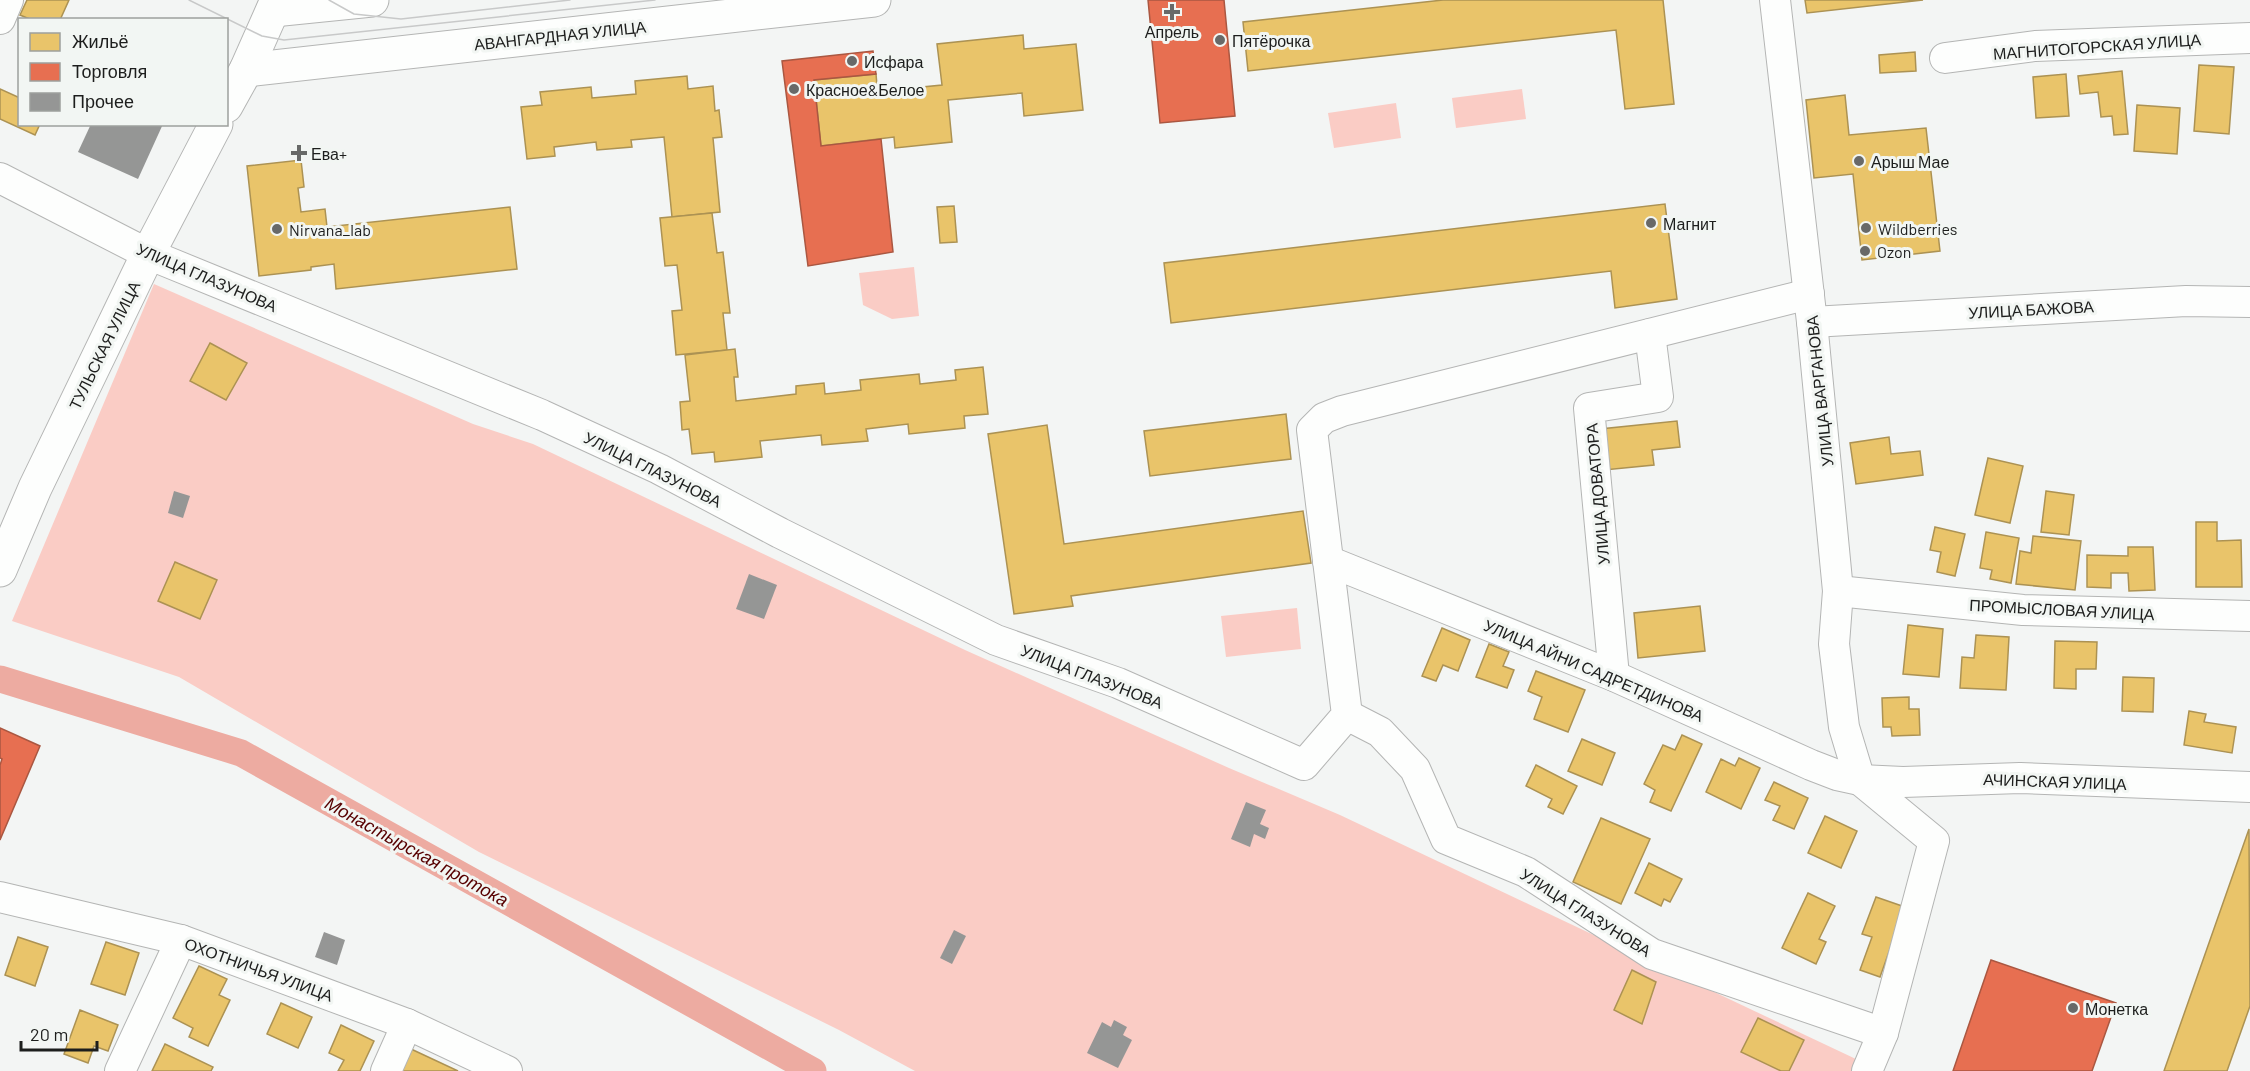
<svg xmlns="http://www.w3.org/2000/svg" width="2250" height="1071" font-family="Barlow,sans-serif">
	<rect width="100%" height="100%" fill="#f3f5f4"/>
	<g fill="#faccc5">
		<path d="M1522,89L1526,119L1456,128L1452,98Z"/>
		<path d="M1396,103L1401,138L1334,148L1328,113Z"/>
		<path d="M914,267L919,316L892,319L863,305L859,273Z"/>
		<path d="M154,284L473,424L533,444L965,650L1229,768L1340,815L1858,1060L1853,1071H915L839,1030L479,852L179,677L12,621Z"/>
		<path d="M1297,608L1301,649L1226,657L1221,616Z"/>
	</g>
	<g fill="#e9c46a" stroke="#ac9253" stroke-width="1.5">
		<path d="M27,0H69L60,20H32L20,15Z"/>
		<path d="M1443,0H1663L1674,104L1625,109L1616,30L1248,71L1243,22Z"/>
		<path d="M1805,0H1923L1807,13Z"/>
		<path d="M1023,35L1024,49L1076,44L1083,110L1024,116L1022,93L948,100L952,142L895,148L894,137L821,146L814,80L876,74L878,97L892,95V90L942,85L937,44Z"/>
		<path d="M1915,52L1916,71L1880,73L1879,55Z"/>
		<path d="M2199,65L2234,67L2229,134L2194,131Z"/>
		<path d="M2122,71L2128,134L2114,135L2112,116L2101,117L2098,92L2080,94L2078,76Z"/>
		<path d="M2066,74L2069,116L2036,118L2033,77Z"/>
		<path d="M687,76L688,89L713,86L715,111L719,110L722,137L713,138L720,212L672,217L664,137L631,140L632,147L597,150L596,142L554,147L555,156L527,159L521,107L542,105L540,92L591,87L592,98L636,94L635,81Z"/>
		<path d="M0,89L20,98V124H40L35,135L0,119Z"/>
		<path d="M1845,95L1849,135L1926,128L1940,251L1862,260L1853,174L1814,178L1806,100Z"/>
		<path d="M2137,105L2180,108L2177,154L2134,151Z"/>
		<path d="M301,160L304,187L298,188L301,212L325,209L327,227L510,207L517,269L336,289L334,264L311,267V270L259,276L247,166Z"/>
		<path d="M1665,204L1677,299L1615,308L1611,271L1171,323L1164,263Z"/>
		<path d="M954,206L957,242L940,243L937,207Z"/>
		<path d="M712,213L717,253L723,252L730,313H723L727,350L676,355L672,311L682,310L677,265L665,266L660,218Z"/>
		<path d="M210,343L247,363L226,400L190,381Z"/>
		<path d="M735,349L738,377H734L736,401L796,394V386L824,383L825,394L861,390L860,380L919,374L920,384L956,380L955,370L983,367L988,414L964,416L965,428L909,434L908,424L866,429L868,441L822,445L821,435L760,441L762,457L715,462L714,452L692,454L689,429L682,430L680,402L690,401L685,355Z"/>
		<path d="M1286,414L1291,459L1150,476L1144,431Z"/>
		<path d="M1677,421L1680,447L1652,450L1654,465L1604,470L1600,429Z"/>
		<path d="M1047,425L1064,544L1303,511L1311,563L1071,596L1073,606L1014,614L988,434Z"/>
		<path d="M1889,437L1891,454L1920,451L1923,475L1856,484L1850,443Z"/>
		<path d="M1988,458L2023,466L2010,523L1975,515Z"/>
		<path d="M2046,491L2074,495L2069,535L2041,532Z"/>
		<path d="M2196,522H2217V541L2241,540L2242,587H2196Z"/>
		<path d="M1935,527L1965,534L1955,576L1937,572L1941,552L1930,550Z"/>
		<path d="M1986,532L2019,538L2011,583L1990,579L1992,570L1980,568Z"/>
		<path d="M2033,536L2081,541L2075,590L2016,584L2020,551L2031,553Z"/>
		<path d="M2128,547H2153L2155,590L2129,591L2128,573H2111V588L2087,587V555L2128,556Z"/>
		<path d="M175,562L217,580L200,619L158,601Z"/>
		<path d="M1700,606L1705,651L1638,658L1634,613Z"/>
		<path d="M1908,625L1943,629L1939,677L1903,674Z"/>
		<path d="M1442,628L1470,640L1458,671L1443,665L1436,681L1422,676Z"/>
		<path d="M1976,635L2009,637L2006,690L1960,688L1962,657L1974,658Z"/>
		<path d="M2055,641L2097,642L2096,669H2076V689L2054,688Z"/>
		<path d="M1489,644L1509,652L1503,666L1514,670L1507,688L1476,677Z"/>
		<path d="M1536,671L1585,690L1568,732L1534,719L1542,697L1528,691Z"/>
		<path d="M2123,677L2154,678L2153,712L2122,711Z"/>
		<path d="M1909,697V709H1919L1920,735L1892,736L1891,727H1883L1882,698Z"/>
		<path d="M2189,711L2206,714L2204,722L2236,727L2232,753L2184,745Z"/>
		<path d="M1682,735L1702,744L1671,811L1650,802L1655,790L1644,784L1663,745L1675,750Z"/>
		<path d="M1582,739L1615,753L1602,785L1568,771Z"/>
		<path d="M1739,758L1760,768L1741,809L1706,792L1721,759L1735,766Z"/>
		<path d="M1536,765L1577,786L1563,814L1548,807L1552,799L1526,786Z"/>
		<path d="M1774,782L1808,798L1794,829L1773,820L1780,806L1765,800Z"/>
		<path d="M1825,816L1857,831L1841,868L1808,853Z"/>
		<path d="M1601,818L1650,839L1621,904L1573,882Z"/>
		<path d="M2249,829L2250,1006L2227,1071H2164Z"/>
		<path d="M1649,863L1682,879L1670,902L1664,899L1661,906L1635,893Z"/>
		<path d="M1808,893L1835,906L1819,939L1826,942L1816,964L1782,948Z"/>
		<path d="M1876,897L1905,907L1880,977L1860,970L1872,937L1862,934Z"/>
		<path d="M18,937L48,947L35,986L5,975Z"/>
		<path d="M106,942L139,953L125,995L91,984Z"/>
		<path d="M199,966L227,979L219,995L230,1000L208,1046L189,1037L193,1028L173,1018Z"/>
		<path d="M1632,970L1656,982L1642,1024L1614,1010Z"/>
		<path d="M281,1003L312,1017L298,1048L267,1034Z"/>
		<path d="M80,1010L118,1025L108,1051L94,1046L88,1063L64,1054Z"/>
		<path d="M1758,1018L1804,1040L1789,1071H1781L1741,1052Z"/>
		<path d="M341,1025L374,1041L360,1071H338L344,1060L329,1053Z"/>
		<path d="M165,1044L213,1067L211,1071H152Z"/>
		<path d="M411,1049L458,1071H401Z"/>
	</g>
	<g fill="#e76f51" stroke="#aa5741" stroke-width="1.5">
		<path d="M1148,0H1224L1235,116L1160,123Z"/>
		<path d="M873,51L876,74L814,80L821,146L881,139L893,252L808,266L782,61Z"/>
		<path d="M0,728L40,746L0,840V765L2,759L0,758Z"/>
		<path d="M1991,960L2116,1003L2092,1071H1953Z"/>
	</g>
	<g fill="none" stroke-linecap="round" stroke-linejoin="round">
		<path stroke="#edaba1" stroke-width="27" d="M0,679L241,753L813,1071"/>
	</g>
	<g fill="#959695">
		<path d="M91,124H163L138,179L78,152Z"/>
		<path d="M174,491L190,496L183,518L168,513Z"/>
		<path d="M749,574L777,585L764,619L736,609Z"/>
		<path d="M1246,802L1266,810L1260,824L1269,828L1265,839L1254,834L1250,847L1231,839Z"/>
		<path d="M954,930L966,936L952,964L940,958Z"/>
		<path d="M324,932L345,940L337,965L315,957Z"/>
		<path d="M1114,1020L1127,1027L1123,1035L1132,1040L1118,1068L1087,1053L1102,1022L1111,1027Z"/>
	</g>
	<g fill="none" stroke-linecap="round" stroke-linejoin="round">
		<g stroke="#b4b5b4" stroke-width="32">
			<g id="minor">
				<path d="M1775,0L1812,322L1838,591L1834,644L1844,727L1860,780"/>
				<path d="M0,19L8,0"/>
				<path d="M1945,58L2035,46L2250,38"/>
				<path d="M0,178L148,254L542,415L659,469L780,533L996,640L1118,683L1304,765L1347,715L1312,430L1324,418L1342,411L1809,294"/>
				<path d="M1812,322L2186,301L2250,302"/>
				<path d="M1328,561L1614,676L1811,765L1837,775L1860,780L1903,782L2020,778L2250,787"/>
				<path d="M1838,591L2023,610L2250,616"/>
				<path d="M1614,676L1589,408L1658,397L1650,334"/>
				<path d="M1347,715L1380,732L1415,769L1446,839L1526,872L1652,954L1883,1033"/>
				<path d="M1860,780L1934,841L1883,1033L1867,1071"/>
				<path d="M0,897L181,940L407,1024L507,1071"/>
				<path d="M120,1071L181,940"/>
				<path d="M386,1071L407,1024"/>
			</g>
		</g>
		<g stroke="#b4b5b4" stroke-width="35">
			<g id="secondary">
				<path d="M273,10L372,0"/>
				<path d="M246,70L874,0"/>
				<path d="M226,106L246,70L277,0"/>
				<path d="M0,570L35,488L148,254L216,124"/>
			</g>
		</g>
		<use href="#minor" stroke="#fdfefd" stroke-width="30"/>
		<use href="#secondary" stroke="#fdfefd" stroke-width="33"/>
		<g stroke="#c8c9c9" stroke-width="1.5">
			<path d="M189,0L262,36L284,40L655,0"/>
			<path d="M329,0L354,14L401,19L570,0"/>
		</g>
	</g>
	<g fill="#686968" stroke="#f2f6f3" stroke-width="2">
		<path d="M1169 3h6v6h6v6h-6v6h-6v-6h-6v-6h6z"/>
		<circle cx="1220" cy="40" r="6"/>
		<circle cx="852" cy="61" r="6"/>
		<circle cx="794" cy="89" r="6"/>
		<path d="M296 144h6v6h6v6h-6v6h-6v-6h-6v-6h6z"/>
		<circle cx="1859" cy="161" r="6"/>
		<circle cx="1651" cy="223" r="6"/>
		<circle cx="1866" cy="228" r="6"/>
		<circle cx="277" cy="229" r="6"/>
		<circle cx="1865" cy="251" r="6"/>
		<circle cx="2073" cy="1008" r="6"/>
	</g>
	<g text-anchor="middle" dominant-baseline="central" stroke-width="6" stroke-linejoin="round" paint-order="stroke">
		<g font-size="16" fill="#1d1e1d" stroke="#f2f6f3" text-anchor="start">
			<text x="1172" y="31" text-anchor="middle">Апрель</text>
			<text x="1232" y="40">Пятёрочка</text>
			<text x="864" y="61">Исфара</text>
			<text x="806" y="89">Красное&amp;Белое</text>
			<text x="311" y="153">Ева+</text>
			<text x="1871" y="161">Арыш Мае</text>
			<text x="1663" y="223">Магнит</text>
			<text x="1878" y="228">Wildberries</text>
			<text x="289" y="229">Nirvana_lab</text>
			<text x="1877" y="251">Ozon</text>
			<text x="2085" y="1008">Монетка</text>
		</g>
		<g font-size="16" fill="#1d1e1d" stroke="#f2f6f3">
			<text transform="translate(560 35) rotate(-6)">АВАНГАРДНАЯ УЛИЦА</text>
			<text transform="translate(2097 46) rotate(-4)">МАГНИТОГОРСКАЯ УЛИЦА</text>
			<text transform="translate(207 277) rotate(23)">УЛИЦА ГЛАЗУНОВА</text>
			<text transform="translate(2031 309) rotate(-3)">УЛИЦА БАЖОВА</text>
			<text transform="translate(104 345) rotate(-64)">ТУЛЬСКАЯ УЛИЦА</text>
			<text transform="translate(1819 391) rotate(-96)">УЛИЦА ВАРГАНОВА</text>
			<text transform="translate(653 469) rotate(26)">УЛИЦА ГЛАЗУНОВА</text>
			<text transform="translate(1597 494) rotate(-95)">УЛИЦА ДОВАТОРА</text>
			<text transform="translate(2062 609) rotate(3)">ПРОМЫСЛОВАЯ УЛИЦА</text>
			<text transform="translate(1594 670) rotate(23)">УЛИЦА АЙНИ САДРЕТДИНОВА</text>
			<text transform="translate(1092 676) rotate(21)">УЛИЦА ГЛАЗУНОВА</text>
			<text transform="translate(2055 781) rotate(2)">АЧИНСКАЯ УЛИЦА</text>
			<text transform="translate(1586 912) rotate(32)">УЛИЦА ГЛАЗУНОВА</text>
			<text transform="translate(259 969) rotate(20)">ОХОТНИЧЬЯ УЛИЦА</text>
		</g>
		<g font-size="18" font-style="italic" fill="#570000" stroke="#f2f6f3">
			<text transform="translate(417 851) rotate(29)">Монастырская протока</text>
		</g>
	</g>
	<rect x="18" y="18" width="210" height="108" fill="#f2f6f3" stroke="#9da09d" stroke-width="1.5"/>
	<rect x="30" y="33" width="30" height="18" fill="#e9c46a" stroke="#9da09d" stroke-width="1.5"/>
	<text x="72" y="48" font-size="18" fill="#1d1e1d">Жильё</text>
	<rect x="30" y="63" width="30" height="18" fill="#e76f51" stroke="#9da09d" stroke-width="1.5"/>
	<text x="72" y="78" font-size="18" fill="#1d1e1d">Торговля</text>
	<rect x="30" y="93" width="30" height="18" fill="#959695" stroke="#9da09d" stroke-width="1.5"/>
	<text x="72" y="108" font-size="18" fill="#1d1e1d">Прочее</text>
	<path d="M21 1041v9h76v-9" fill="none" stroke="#1d1e1d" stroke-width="3"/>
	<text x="30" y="1041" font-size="18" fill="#1d1e1d" stroke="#f2f6f3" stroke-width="4.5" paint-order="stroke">20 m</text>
</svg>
